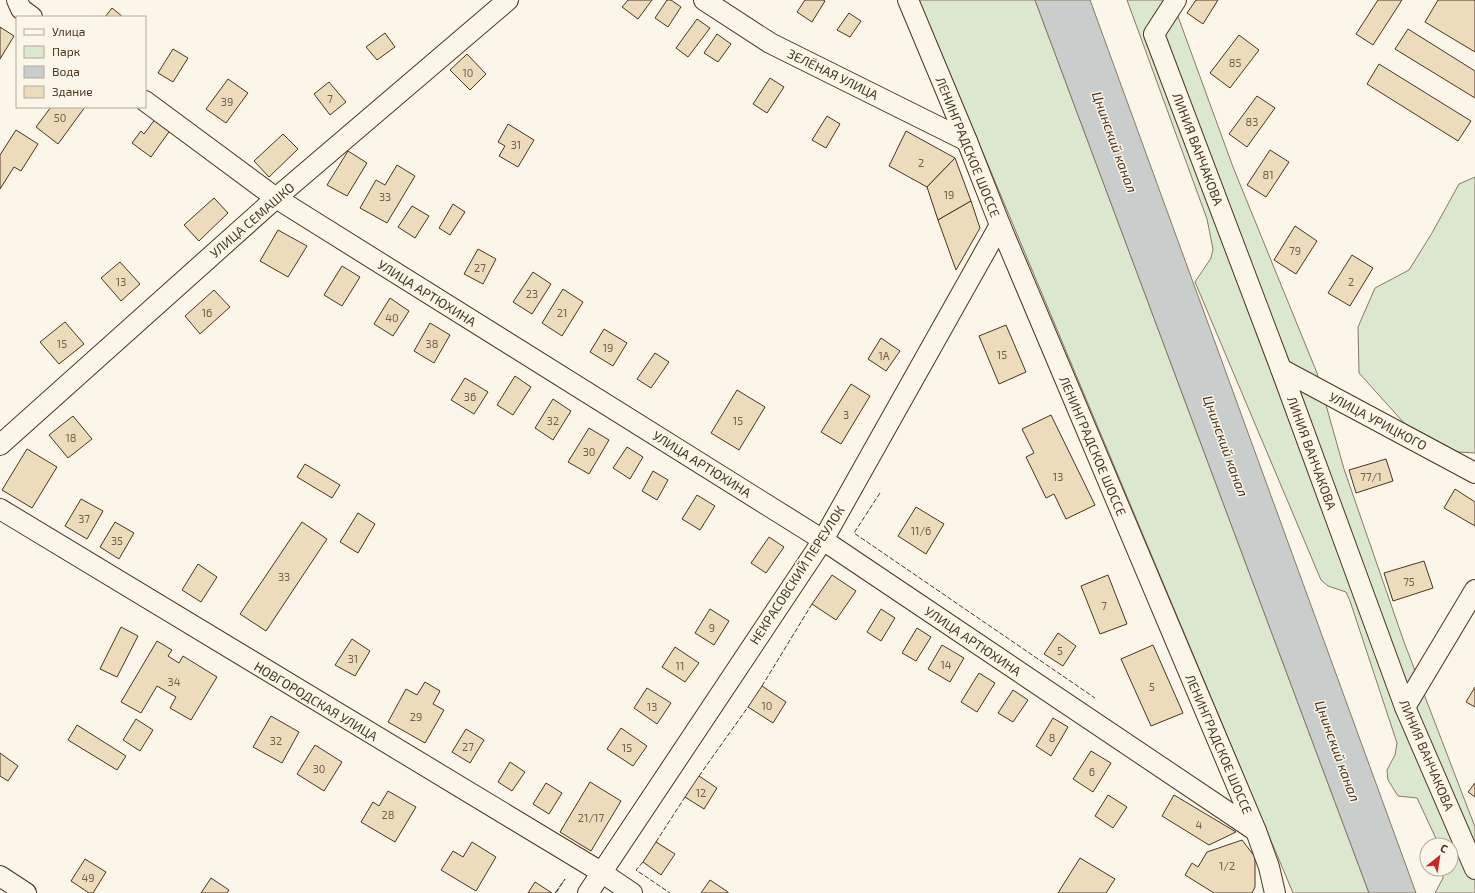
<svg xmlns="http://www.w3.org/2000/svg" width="1475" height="893" font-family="'Exo 2',sans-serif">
	<rect width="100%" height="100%" fill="#fbf6e9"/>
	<g fill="#dce7d0" stroke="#887966">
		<path d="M919,0H1035L1369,893H1293Z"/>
		<path d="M1127,0H1172L1233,167L1317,373L1344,469L1404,642L1475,827V893H1435L1443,878V869H1451V845H1439L1417,798L1398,796L1388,780L1387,770L1395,755L1397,743L1350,601L1346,592L1328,586L1321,580L1195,282L1211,258L1213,249L1207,219Z"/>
		<path d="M1475,177V453L1458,452L1404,423L1359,373L1358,327L1375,288L1409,270L1432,233L1459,184Z"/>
	</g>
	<path fill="#c9cecd" stroke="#887966" d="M1035,0H1090L1416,893H1369Z"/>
	<g fill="#ecdcbc" stroke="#4a3520">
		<path d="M628,0H652L638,19L622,7Z"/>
		<path d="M667,0H671L681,7L668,27L655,18Z"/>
		<path d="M805,0H823L825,1L812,22L797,12Z"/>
		<path d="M1196,0H1218L1203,24L1187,13Z"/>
		<path d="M1378,0H1402L1373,45L1356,34Z"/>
		<path d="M1438,0H1475V52L1425,22Z"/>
		<path d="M112,8L123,17H105Z"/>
		<path d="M849,13L861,21L850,37L837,30Z"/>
		<path d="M697,19L710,28L688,57L676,48Z"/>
		<path d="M0,27L14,36L0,59Z"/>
		<path d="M1408,29L1475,71V98L1395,49Z"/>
		<path d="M385,33L395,47L377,60L366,47Z"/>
		<path d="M717,34L731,44L718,62L704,53Z"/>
		<path d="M1239,35L1259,50L1230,88L1210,73Z"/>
		<path d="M173,49L188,58L173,82L158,73Z"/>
		<path d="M467,54L486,74L470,90L450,70Z"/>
		<path d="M1379,64L1471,121L1458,141L1367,84Z"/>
		<path d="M770,78L784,87L767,113L753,104Z"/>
		<path d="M228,79L248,93L226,123L206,109Z"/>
		<path d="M329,82L346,102L330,115L314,94Z"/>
		<path d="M1257,96L1275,108L1247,147L1229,134Z"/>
		<path d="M51,107H85L58,144L36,127Z"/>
		<path d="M827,116L840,124L826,148L812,140Z"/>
		<path d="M156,118L171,129L151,157L132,143L141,131L144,134Z"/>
		<path d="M508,124L534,140L518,167L499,156L505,146L498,142Z"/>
		<path d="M16,130L38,144L21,171L14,167L0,189V155Z"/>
		<path d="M906,131L955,158L927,187L889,166Z"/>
		<path d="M283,134L298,149L269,177L254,161Z"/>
		<path d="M1270,150L1289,162L1266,197L1247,185Z"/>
		<path d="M348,151L367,163L347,196L327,185Z"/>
		<path d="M955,158L971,201L938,220L927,187Z"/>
		<path d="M397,165L415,176L387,223L360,208L376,180L385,185Z"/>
		<path d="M214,198L228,213L199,241L184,225Z"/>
		<path d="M971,201L980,228L956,270L938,220Z"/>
		<path d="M453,204L465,212L450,235L439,228Z"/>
		<path d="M412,206L429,216L415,238L398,227Z"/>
		<path d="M1295,226L1317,241L1296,274L1274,260Z"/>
		<path d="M278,230L307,246L288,277L260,261Z"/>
		<path d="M478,249L496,259L483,284L464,274Z"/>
		<path d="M1352,255L1373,268L1350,306L1328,293Z"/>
		<path d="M120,262L140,284L121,301L101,278Z"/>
		<path d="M342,266L360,277L342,306L324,295Z"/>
		<path d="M533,272L551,284L532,314L513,302Z"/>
		<path d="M563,289L583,302L562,336L542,323Z"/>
		<path d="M214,290L230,307L200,334L185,316Z"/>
		<path d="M390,298L409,311L393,336L374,324Z"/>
		<path d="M65,322L84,344L59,364L40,342Z"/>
		<path d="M430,323L450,335L434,363L414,351Z"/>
		<path d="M1006,325L1026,372L999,384L979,336Z"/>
		<path d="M604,329L627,343L613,366L590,352Z"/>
		<path d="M881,338L900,351L886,371L868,359Z"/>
		<path d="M655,353L669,362L651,388L637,379Z"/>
		<path d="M515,376L531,387L513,415L497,405Z"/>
		<path d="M465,378L488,392L474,414L451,400Z"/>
		<path d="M851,384L870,396L841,444L821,432Z"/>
		<path d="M737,390L765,407L739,450L711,433Z"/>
		<path d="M553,399L571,411L553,440L535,428Z"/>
		<path d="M1051,415L1095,505L1066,519L1054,494L1046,498L1026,457L1034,453L1022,429Z"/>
		<path d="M73,416L92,439L68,458L49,435Z"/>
		<path d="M589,428L609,440L589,474L568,462Z"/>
		<path d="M627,447L643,457L630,479L613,468Z"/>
		<path d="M27,449L57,467L32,508L2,490Z"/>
		<path d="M1386,459L1393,481L1356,493L1349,470Z"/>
		<path d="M305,464L340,485L332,498L297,477Z"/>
		<path d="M653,471L668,480L657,500L642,491Z"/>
		<path d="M1455,489L1475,502V526L1444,508Z"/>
		<path d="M697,495L715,506L700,530L682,519Z"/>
		<path d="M81,499L103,511L87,539L65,526Z"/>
		<path d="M916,507L944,524L926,554L898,536Z"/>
		<path d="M358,513L375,524L358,553L340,542Z"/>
		<path d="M115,522L134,533L119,559L100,547Z"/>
		<path d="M302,522L327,539L266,631L240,614Z"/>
		<path d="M769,537L784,547L766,573L751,563Z"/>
		<path d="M1424,561L1433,588L1393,601L1384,573Z"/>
		<path d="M198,564L217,577L201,602L182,590Z"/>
		<path d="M832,575L856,591L836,620L812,604Z"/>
		<path d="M1108,575L1127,624L1100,634L1081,586Z"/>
		<path d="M710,609L729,621L714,645L695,633Z"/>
		<path d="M881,609L895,618L881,641L867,632Z"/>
		<path d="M121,627L138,636L117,677L100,669Z"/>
		<path d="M917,628L931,637L916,661L902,653Z"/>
		<path d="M1058,633L1076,646L1063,666L1044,654Z"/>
		<path d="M352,639L370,651L355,676L335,665Z"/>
		<path d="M157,641L172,650L168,656L179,663L183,656L217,677L191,720L170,708L176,697L157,686L141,713L121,702Z"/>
		<path d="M942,645L964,658L950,682L928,669Z"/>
		<path d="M1153,645L1183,713L1151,726L1121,659Z"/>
		<path d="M675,647L699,663L685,682L662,667Z"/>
		<path d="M979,673L995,683L977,712L961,702Z"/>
		<path d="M425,682L440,691L433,704L444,710L425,743L388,722L406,689L417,695Z"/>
		<path d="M762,686L786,702L773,723L748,707Z"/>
		<path d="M1475,687V707L1466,702Z"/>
		<path d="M647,688L671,703L657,724L634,708Z"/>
		<path d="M1013,690L1028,700L1013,722L998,713Z"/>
		<path d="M271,716L299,732L282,763L253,747Z"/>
		<path d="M1053,718L1068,727L1051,756L1036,746Z"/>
		<path d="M136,719L153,730L140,751L123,740Z"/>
		<path d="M77,725L126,756L117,770L68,740Z"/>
		<path d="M621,728L647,746L633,766L607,749Z"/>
		<path d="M466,729L484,740L470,763L452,752Z"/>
		<path d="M315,745L342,762L324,791L297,774Z"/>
		<path d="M1091,751L1111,763L1093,792L1073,779Z"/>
		<path d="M0,753L18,766L8,781L0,776Z"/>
		<path d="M510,762L525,772L512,791L498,782Z"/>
		<path d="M699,776L717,788L704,809L685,797Z"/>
		<path d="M590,782L621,801L591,851L560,832Z"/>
		<path d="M546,783L562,793L549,814L533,804Z"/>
		<path d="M1475,783V797L1468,792Z"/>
		<path d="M388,791L416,807L395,842L361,822L373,802L379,806Z"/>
		<path d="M1108,795L1127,807L1113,828L1095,816Z"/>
		<path d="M1174,795L1236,832L1209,845L1162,816Z"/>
		<path d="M1242,840L1255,857V887L1252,893H1214L1185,875L1192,863L1198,867L1207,852Z"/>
		<path d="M472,842L496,857L476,891L441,870L453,851L463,857Z"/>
		<path d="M656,842L675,854L661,875L643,862Z"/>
		<path d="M1080,858L1115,879L1106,893H1058Z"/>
		<path d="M85,859L106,872L93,893H89L71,881Z"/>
		<path d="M211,878L229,890L227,893H201Z"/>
		<path d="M710,880L728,892V893H701Z"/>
		<path d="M535,882L552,893H528Z"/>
	</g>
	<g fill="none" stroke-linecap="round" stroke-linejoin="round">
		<g stroke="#4a3520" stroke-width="22">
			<g id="minor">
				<path d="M17,0L21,9L32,17"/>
				<path d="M704,0L770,43L967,141"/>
				<path d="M908,0L967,141L1000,225L1256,831L1269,867L1275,893"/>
				<path d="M1176,0L1154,34L1281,369L1405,707L1475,869"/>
				<path d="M145,101L276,198L823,540L1256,831"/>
				<path d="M1281,369L1475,473"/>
				<path d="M0,445L276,198L508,0"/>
				<path d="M0,509L601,872L632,893"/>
				<path d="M1405,707L1475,590"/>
				<path d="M0,876L26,893"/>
				<path d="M588,893L823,540L1000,225"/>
			</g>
		</g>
		<use href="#minor" stroke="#fbf6e9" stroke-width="20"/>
		<g stroke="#4a3520" stroke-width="1" stroke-dasharray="5 2" stroke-linecap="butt">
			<path d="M880,493L854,533L1095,698"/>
			<path d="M762,686L812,604"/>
			<path d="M699,776L748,707"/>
			<path d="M656,842L685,797"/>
			<path d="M643,862L636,870L670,893"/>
			<path d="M555,893L565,879L556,893"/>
		</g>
	</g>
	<g text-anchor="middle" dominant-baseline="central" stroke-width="3" stroke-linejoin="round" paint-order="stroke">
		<g font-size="11" fill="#725f47">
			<text x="1235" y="62">85</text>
			<text x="468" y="72">10</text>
			<text x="330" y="98">7</text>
			<text x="227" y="101">39</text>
			<text x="60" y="117">50</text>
			<text x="1252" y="121">83</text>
			<text x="516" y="144">31</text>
			<text x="921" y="162">2</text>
			<text x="1268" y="174">81</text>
			<text x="949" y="194">19</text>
			<text x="385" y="196">33</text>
			<text x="1295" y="250">79</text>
			<text x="480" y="267">27</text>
			<text x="121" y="281">13</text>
			<text x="1351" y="281">2</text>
			<text x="532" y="293">23</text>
			<text x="207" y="312">16</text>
			<text x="562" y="312">21</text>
			<text x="392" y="317">40</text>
			<text x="62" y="343">15</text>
			<text x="432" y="343">38</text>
			<text x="608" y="347">19</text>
			<text x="1002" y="354">15</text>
			<text x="884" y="355">1А</text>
			<text x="470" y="396">36</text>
			<text x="846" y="414">3</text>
			<text x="553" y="420">32</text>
			<text x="738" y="420">15</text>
			<text x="71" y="437">18</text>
			<text x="589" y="451">30</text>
			<text x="1058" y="476">13</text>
			<text x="1371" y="476">77/1</text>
			<text x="84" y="518">37</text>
			<text x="921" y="530">11/6</text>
			<text x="117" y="540">35</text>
			<text x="284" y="576">33</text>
			<text x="1409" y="581">75</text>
			<text x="1104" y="605">7</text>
			<text x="712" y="627">9</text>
			<text x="1060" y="650">5</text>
			<text x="353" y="658">31</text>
			<text x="946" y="664">14</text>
			<text x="680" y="665">11</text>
			<text x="174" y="681">34</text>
			<text x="1152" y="686">5</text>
			<text x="767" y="705">10</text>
			<text x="652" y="706">13</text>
			<text x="416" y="716">29</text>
			<text x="1052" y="737">8</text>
			<text x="276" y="740">32</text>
			<text x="468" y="746">27</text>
			<text x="627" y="747">15</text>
			<text x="319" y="768">30</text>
			<text x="1092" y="771">6</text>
			<text x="701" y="792">12</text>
			<text x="388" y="814">28</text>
			<text x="591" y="817">21/17</text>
			<text x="1199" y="824">4</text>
			<text x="1227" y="865">1/2</text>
			<text x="88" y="877">49</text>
		</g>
		<g font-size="13" fill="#4a3520" stroke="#fbf6e9">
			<text transform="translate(833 74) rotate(26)">ЗЕЛЁНАЯ УЛИЦА</text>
			<text transform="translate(968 147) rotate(68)">ЛЕНИНГРАДСКОЕ ШОССЕ</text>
			<text transform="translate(1198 149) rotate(69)">ЛИНИЯ ВАНЧАКОВА</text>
			<text transform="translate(252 220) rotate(-41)">УЛИЦА СЕМАШКО</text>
			<text transform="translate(427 293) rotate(32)">УЛИЦА АРТЮХИНА</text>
			<text transform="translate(1378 421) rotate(28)">УЛИЦА УРИЦКОГО</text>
			<text transform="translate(1093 446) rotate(67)">ЛЕНИНГРАДСКОЕ ШОССЕ</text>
			<text transform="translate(1312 453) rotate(70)">ЛИНИЯ ВАНЧАКОВА</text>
			<text transform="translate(702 464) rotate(32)">УЛИЦА АРТЮХИНА</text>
			<text transform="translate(797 575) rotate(-57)">НЕКРАСОВСКИЙ ПЕРЕУЛОК</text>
			<text transform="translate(973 641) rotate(34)">УЛИЦА АРТЮХИНА</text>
			<text transform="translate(316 701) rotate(31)">НОВГОРОДСКАЯ УЛИЦА</text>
			<text transform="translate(1219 744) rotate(67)">ЛЕНИНГРАДСКОЕ ШОССЕ</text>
			<text transform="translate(1427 755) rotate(67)">ЛИНИЯ ВАНЧАКОВА</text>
		</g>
		<g font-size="14" font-style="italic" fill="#4a3520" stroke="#fbf6e9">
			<text transform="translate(1115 142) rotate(70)">Цнинский канал</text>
			<text transform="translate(1226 446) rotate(70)">Цнинский канал</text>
			<text transform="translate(1338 751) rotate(70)">Цнинский канал</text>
		</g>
	</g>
	<rect x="16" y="16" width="130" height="92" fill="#fbf6e9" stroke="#b4a999"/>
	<rect x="24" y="29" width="20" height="6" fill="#fbf6e9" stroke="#b4a999"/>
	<text x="52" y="36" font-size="12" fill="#4a3520">Улица</text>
	<rect x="24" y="46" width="20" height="12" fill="#dce7d0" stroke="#b4a999"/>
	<text x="52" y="56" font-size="12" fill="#4a3520">Парк</text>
	<rect x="24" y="66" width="20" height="12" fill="#c9cecd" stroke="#b4a999"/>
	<text x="52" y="76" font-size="12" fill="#4a3520">Вода</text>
	<rect x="24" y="86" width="20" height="12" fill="#ecdcbc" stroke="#b4a999"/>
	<text x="52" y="96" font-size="12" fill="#4a3520">Здание</text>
	<g transform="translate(1439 857) rotate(30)"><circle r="19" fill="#fbf6e9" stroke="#b4a999"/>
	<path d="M0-3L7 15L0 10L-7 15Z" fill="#c62828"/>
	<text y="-6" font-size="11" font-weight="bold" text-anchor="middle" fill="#4a3520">С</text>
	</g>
</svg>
